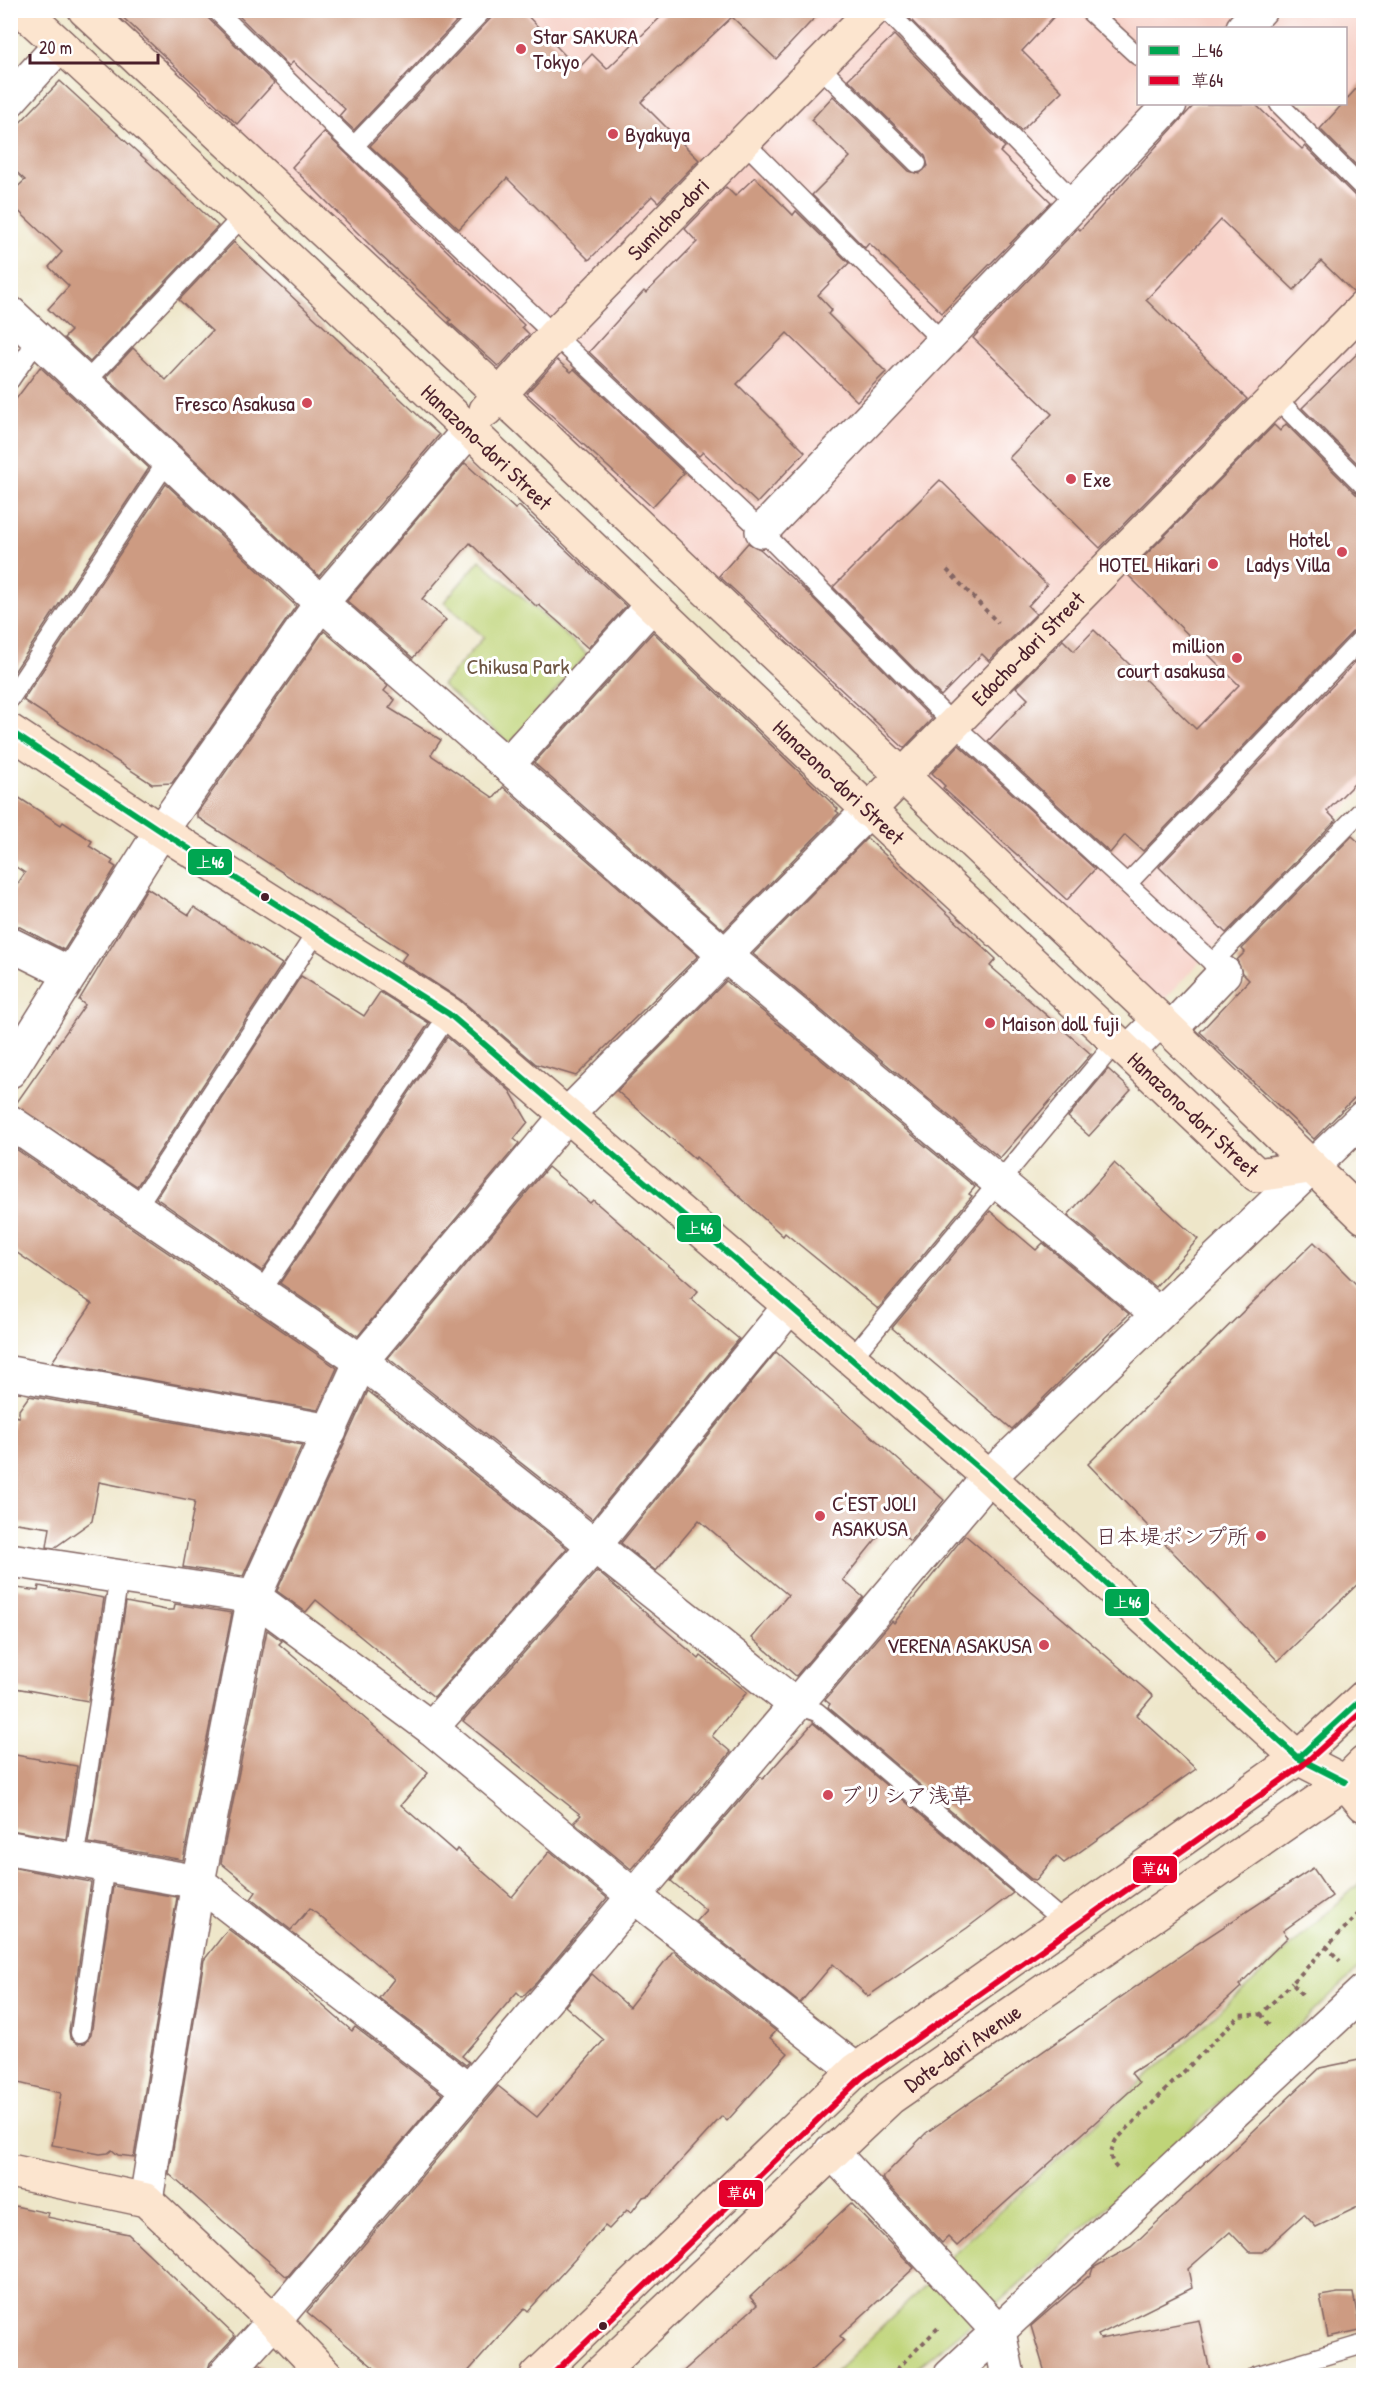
<svg xmlns="http://www.w3.org/2000/svg" width="1374" height="2386" font-family="'Patrick Hand','Klee One',sans-serif">
	<rect width="100%" height="100%" fill="#fff"/>
	<filter id="ink" filterUnits="userSpaceOnUse"><feTurbulence type="fractalNoise" baseFrequency=".0167" numOctaves="2"/><feDisplacementMap in="SourceGraphic" scale="12" xChannelSelector="R" yChannelSelector="G"/><feConvolveMatrix kernelMatrix="1 2 1 2 8 2 1 2 1" color-interpolation-filters="sRGB"/></filter>
	<filter id="wash" filterUnits="userSpaceOnUse"><feTurbulence type="fractalNoise" baseFrequency=".008" numOctaves="4" result="noise"/><feDisplacementMap in="SourceGraphic" scale="24" xChannelSelector="R" yChannelSelector="G"/><feGaussianBlur stdDeviation="1.35" result="paint"/><feColorMatrix in="noise" values="0 0 0 0 0 0 0 0 0 0 0 0 0 0 0 0 0 1.4 0 .05"/><feComposite in="paint" operator="in"/></filter>
	<g filter="url(#wash)">
		<rect width="100%" height="100%" fill="#eee6c9"/>
		<path fill="#f7d1c8" fill-rule="evenodd" d="M99,11H1363V790L1160,1004ZM1138,28H1346V104H1138Z"/>
		<g fill="#bfd478" stroke="#847a52" stroke-width="1.5">
			<path d="M480,560L587,654L510,744L442,685L484,637L444,602Z"/>
			<path d="M1363,1880V1964L1159,2160L1001,2300L908,2375L831,2376L932,2279L954,2253Z"/>
		</g>
		<g id="blocks">
			<g fill="#cd9b82">
				<path d="M115,10H205L208,18L274,83L237,124Z"/>
				<path d="M233,10H467L354,130L339,116L345,109L293,62L289,66Z"/>
				<path d="M494,10H522L578,69L592,54L607,69L668,10H822L776,59L732,17L641,102L699,160L658,202L652,196L589,260L507,178L459,229L370,146L491,18Z"/>
				<path d="M918,10H1060L1022,51L1062,91L1021,131L910,19Z"/>
				<path d="M894,35L1005,147L1000,152L1051,202L942,313L869,243L865,248L812,195L850,157L811,120L833,96L909,171L919,174L928,166L925,155L848,79Z"/>
				<path d="M1364,80V173L1320,129Z"/>
				<path d="M60,81L218,226L90,362L64,338L71,331L48,309L69,286L49,267L62,252L10,203V194L25,180L10,166V133Z"/>
				<path d="M1195,104H1255L1302,149L1305,146L1356,197L1364,200V289L1353,292L1321,261L1294,290L1221,220L1146,300L1247,399L1100,548L1009,458L1052,414L973,338L1078,228L1080,230Z"/>
				<path d="M324,132L524,325L522,327L529,334L499,367L449,322L451,320L380,255L292,167Z"/>
				<path d="M755,177L793,215L796,211L849,263L818,295L832,310L828,314L886,372L857,401L787,333L737,384L805,452L757,503L703,452L699,456L589,352L644,291L646,293L697,242L685,229L726,187L735,196Z"/>
				<path d="M234,242L439,435L319,576L106,377L133,348L166,380L212,331L179,300Z"/>
				<path d="M1364,347V470L1302,408Z"/>
				<path d="M557,360L571,372L574,369L684,473L652,507L527,393Z"/>
				<path d="M40,367L149,468L10,678V407Z"/>
				<path d="M1286,424L1356,494L1364,497V625L1356,628L1143,851L1125,835L1110,853L988,741L1028,699L1016,687L1063,640L1074,651L1094,630L1196,729L1239,685L1127,574L1274,425L1280,431Z"/>
				<path d="M465,463L515,509L519,506L626,606L588,648L539,605L537,607L470,543L422,599L446,620L413,658L347,601Z"/>
				<path d="M940,480L1047,585L1028,606L1036,614L989,661L982,654L941,696L833,587Z"/>
				<path d="M166,484L296,606L172,783L152,784L23,700Z"/>
				<path d="M748,543L760,549L810,595L932,719L904,748L719,576Z"/>
				<path d="M324,631L388,686L384,691L395,700L389,708L441,740L431,755L494,798L503,787L698,956L576,1076L536,1064L461,1000L401,961L407,953L197,817V813Z"/>
				<path d="M653,632L838,809L836,811L839,813L724,930L534,763Z"/>
				<path d="M1364,653V774L1327,811L1336,820L1226,933L1159,867Z"/>
				<path d="M959,745L1095,869L1067,900L943,788L945,786L932,773Z"/>
				<path d="M10,792L61,825L63,822L92,841L89,846L113,861L111,864L116,867L64,950L10,922V895L25,873L10,863Z"/>
				<path d="M1352,836L1364,847V1088L1314,1139L1200,1032L1249,980L1242,973L1237,960L1245,952L1242,949Z"/>
				<path d="M867,838L996,959L990,966L1091,1054L1000,1158L753,954Z"/>
				<path d="M147,888L189,915L194,907L282,964L137,1186L15,1105L85,1005L79,1000Z"/>
				<path d="M301,976L364,1016L380,992L429,1023L262,1271L156,1198Z"/>
				<path d="M726,981L975,1187L969,1194L972,1196L878,1309L785,1233L783,1236L696,1157L695,1159L617,1091Z"/>
				<path d="M447,1037L510,1091L528,1122L514,1139L519,1143L358,1336L280,1283Z"/>
				<path d="M1108,1069L1131,1090L1089,1136L1068,1117Z"/>
				<path d="M10,1145L337,1368L318,1410L52,1362L92,1304L10,1248Z"/>
				<path d="M1114,1163L1198,1239L1155,1287L1068,1215Z"/>
				<path d="M548,1167L590,1203L593,1200L698,1291L691,1299L739,1339L592,1519L388,1358Z"/>
				<path d="M990,1211L1036,1250L1043,1243L1129,1314L1012,1429L892,1328Z"/>
				<path d="M1314,1242L1364,1292V1578L1278,1661L1088,1464Z"/>
				<path d="M776,1352L944,1500L910,1541L889,1523L843,1580L863,1597L796,1676L752,1638L788,1595L699,1520L656,1571L621,1543Z"/>
				<path d="M368,1391L567,1548L434,1697L316,1600L306,1612L277,1591Z"/>
				<path d="M29,1396L302,1445L243,1576L183,1567L195,1501L99,1482L92,1521L54,1548L47,1547L50,1528L10,1522V1441L14,1416L19,1417V1410Z"/>
				<path d="M965,1535L1153,1696L1137,1715L1196,1769L1064,1863L1056,1856L1036,1880L1031,1879L828,1707L830,1704L825,1700L892,1621L894,1623Z"/>
				<path d="M597,1571L699,1659L701,1656L747,1692L712,1736L731,1752L631,1869L574,1822L581,1815L463,1721Z"/>
				<path d="M39,1586L104,1598L88,1701L10,1687V1587L38,1591Z"/>
				<path d="M126,1602L166,1610H174L175,1604L232,1613L183,1860L88,1843Z"/>
				<path d="M267,1630L282,1641L279,1644L428,1773L401,1805L455,1852L457,1849L512,1897L550,1851L607,1898L537,1982L522,1997L517,1992L462,2056L469,2062L466,2065L379,1998L394,1979L310,1908L291,1930L251,1899L256,1892L221,1863Z"/>
				<path d="M813,1723L1013,1893L967,1928L868,1996L833,1964L800,2003L696,1921L706,1910L671,1881L760,1777L763,1779Z"/>
				<path d="M10,1754L77,1766L66,1839L10,1830Z"/>
				<path d="M10,1867L91,1882L69,2031L70,2038L78,2044L85,2043L91,2035L113,1886L177,1897L134,2157L118,2155L112,2150L108,2153L100,2154L52,2145L61,2093L10,2081Z"/>
				<path d="M1313,1868L1332,1896L1283,1931L1288,1937L1239,1985L1241,1987L1187,2037L1131,2073L1139,2083L957,2246L948,2237L942,2243L882,2178L926,2133L1197,1944Z"/>
				<path d="M228,1929L283,1971L352,2031L355,2027L442,2094L287,2277L169,2174L204,1960Z"/>
				<path d="M673,1951L776,2031L770,2038L788,2053L727,2121L722,2116L650,2195L643,2197L631,2213L627,2210L609,2229L605,2226L528,2311L525,2308L464,2376H384L307,2312L498,2086L537,2117L604,2040L565,2006L592,1974L629,2007Z"/>
				<path d="M1364,2059V2204L1316,2227L1304,2214L1262,2252H1249L1230,2232L1188,2269L1192,2288L1098,2335L1100,2339L1199,2320L1211,2376H1046L1031,2326L1091,2274L1093,2268L1131,2247L1320,2068Z"/>
				<path d="M851,2203L914,2268L840,2336L844,2340L805,2376H678L757,2305L750,2297Z"/>
				<path d="M10,2205L48,2213L47,2217L128,2234L235,2336L210,2363L206,2376H10Z"/>
				<path d="M1338,2293H1353L1360,2330L1328,2337L1320,2296Z"/>
				<path d="M260,2364L271,2376H250Z"/>
			</g>
		</g>
	</g>
	<g filter="url(#ink)">
		<use href="#blocks" fill-opacity="0" stroke="#836562" stroke-width="1.5"/>
		<g fill="none" stroke-linecap="round" stroke-linejoin="round">
			<g stroke="#836562" stroke-width="21">
				<g id="lane">
					<path d="M216,10L354,146L762,531L954,725L1224,973"/>
					<path d="M886,10L1076,203"/>
					<path d="M1088,10L1138,56"/>
					<path d="M818,65L917,163"/>
					<path d="M1279,104L1364,189"/>
					<path d="M743,141L941,340"/>
					<path d="M354,146L483,10"/>
					<path d="M10,380L38,339"/>
					<path d="M85,383L242,217"/>
					<path d="M1275,397L1364,486"/>
					<path d="M10,699L168,460"/>
					<path d="M1128,883L1364,636"/>
					<path d="M1212,963L1364,808"/>
					<path d="M136,1208L318,930"/>
					<path d="M260,1293L449,1014"/>
					<path d="M851,1359L1117,1041"/>
					<path d="M796,1705L817,1712L1064,1922"/>
					<path d="M74,1860L119,1577"/>
					<path d="M80,2033L105,1866"/>
					<path d="M1255,2376L1364,2344"/>
				</g>
			</g>
			<g stroke="#836562" stroke-width="36">
				<g id="street">
					<path d="M1243,28L1260,10"/>
					<path d="M10,100L60,45"/>
					<path d="M10,313L321,603L507,765L726,956L1158,1314"/>
					<path d="M762,531L1170,104"/>
					<path d="M507,765L652,605"/>
					<path d="M10,944L71,974"/>
					<path d="M1170,1030L1224,973"/>
					<path d="M1129,1051L1160,1020"/>
					<path d="M10,1071L161,831L321,603L469,430"/>
					<path d="M10,1122L361,1361L796,1705"/>
					<path d="M10,1373L330,1431"/>
					<path d="M10,1560L254,1597L431,1728L635,1897L856,2070"/>
					<path d="M431,1728L594,1546L790,1306"/>
					<path d="M10,1848L198,1882L469,2091"/>
					<path d="M831,2151L999,2332L1008,2376"/>
					<path d="M146,2200L198,1882L254,1597L361,1361L567,1115L868,811"/>
					<path d="M224,2376L274,2321L989,1477L1364,1117"/>
					<path d="M950,2376L1364,1991"/>
				</g>
			</g>
			<g stroke="#836562" stroke-width="36">
				<g id="secondary">
					<path id="s1" d="M22,10C276,242 523,483 772,719C933,872 1097,1021 1257,1175L1309,1167"/>
					<path d="M85,10L525,418L1160,1020L1364,1217"/>
					<path id="s2" d="M486,410L554,335L873,10"/>
					<path d="M10,731L161,831L449,1014L989,1477L1298,1758L1345,1782L1364,1805"/>
					<path id="s3" d="M868,811L1364,307"/>
					<path d="M10,2171L146,2200L274,2321L327,2376"/>
					<path d="M537,2376L856,2070L1298,1758L1364,1697"/>
					<path id="s4" d="M597,2376L890,2098L1345,1782L1364,1763"/>
				</g>
			</g>
			<g stroke="#836562" stroke-width="4" stroke-dasharray="4.5 4.5" stroke-linecap="butt">
				<path d="M947,570L998,623"/>
				<path d="M1326,1946L1340,1961"/>
				<path d="M1302,1995L1292,1983L1364,1908"/>
				<path d="M1261,2014L1269,2025"/>
				<path d="M1117,2168C1108,2159 1110,2151 1116,2140L1239,2016L1261,2014L1292,1983"/>
				<path d="M890,2376L940,2326"/>
			</g>
			<use href="#lane" stroke="#fff" stroke-width="18"/>
			<use href="#street" stroke="#fff" stroke-width="33"/>
			<use href="#secondary" stroke="#fce5cf" stroke-width="33"/>
			<g stroke="#fff" stroke-width="10">
				<g id="bus-1">
					<path d="M10,731L161,831L449,1014L989,1477L1298,1758L1345,1782"/>
					<path d="M1298,1758L1364,1697"/>
				</g>
			</g>
			<g stroke="#fff" stroke-width="10">
				<path id="bus-2" d="M551,2376L862,2077L1303,1765L1364,1710"/>
			</g>
			<use href="#bus-1" stroke="#00a651" stroke-width="6"/>
			<use href="#bus-2" stroke="#e4002b" stroke-width="6"/>
		</g>
	</g>
	<g fill="#d1495b" stroke="#fff" stroke-width="2">
		<circle cx="521" cy="49" r="6"/>
		<circle cx="613" cy="134" r="6"/>
		<circle cx="307" cy="403" r="6"/>
		<circle cx="1071" cy="479" r="6"/>
		<circle cx="1342" cy="552" r="6"/>
		<circle cx="1213" cy="564" r="6"/>
		<circle cx="1237" cy="658" r="6"/>
		<circle cx="990" cy="1023" r="6"/>
		<circle cx="820" cy="1516" r="6"/>
		<circle cx="1261" cy="1536" r="6"/>
		<circle cx="1044" cy="1645" r="6"/>
		<circle cx="828" cy="1795" r="6"/>
	</g>
	<g fill="#4a1f2b" stroke="#fff" stroke-width="2">
		<circle cx="265" cy="897" r="5"/>
		<circle cx="603" cy="2326" r="5"/>
	</g>
	<g text-anchor="middle" dominant-baseline="central" stroke-width="6" stroke-linejoin="round" paint-order="stroke">
		<g font-size="22" fill="#4a1f2b" stroke="#fff" text-anchor="start">
			<text x="533" y="36">Star SAKURA<tspan x="533" dy="25">Tokyo</tspan></text>
			<text x="625" y="134">Byakuya</text>
			<text x="295" y="403" text-anchor="end">Fresco Asakusa</text>
			<text x="1083" y="479">Exe</text>
			<text x="1330" y="539" text-anchor="end">Hotel<tspan x="1330" dy="25">Ladys Villa</tspan></text>
			<text x="1201" y="564" text-anchor="end">HOTEL Hikari</text>
			<text x="1225" y="645" text-anchor="end">million<tspan x="1225" dy="25">court asakusa</tspan></text>
			<text x="1002" y="1023">Maison doll fuji</text>
			<text x="832" y="1503">C'EST JOLI<tspan x="832" dy="25">ASAKUSA</tspan></text>
			<text x="1249" y="1536" text-anchor="end">日本堤ポンプ所</text>
			<text x="1032" y="1645" text-anchor="end">VERENA ASAKUSA</text>
			<text x="840" y="1795">ブリシア浅草</text>
		</g>
		<g font-size="22" fill="#4a1f2b" stroke="#fff">
			<text stroke="none"><textPath href="#s2" startOffset="264">Sumicho-dori</textPath></text>
			<text stroke="none"><textPath href="#s1" startOffset="638">Hanazono-dori Street</textPath></text>
			<text stroke="none"><textPath href="#s3" startOffset="228">Edocho-dori Street</textPath></text>
			<text stroke="none"><textPath href="#s1" startOffset="1124">Hanazono-dori Street</textPath></text>
			<text stroke="none"><textPath href="#s1" startOffset="1610">Hanazono-dori Street</textPath></text>
			<text stroke="none"><textPath href="#s4" startOffset="492">Dote-dori Avenue</textPath></text>
		</g>
		<g font-size="22" fill="#6d5542" stroke="#fff">
			<text x="518" y="666">Chikusa Park</text>
		</g>
	</g>
	<g stroke="#fff" stroke-width="2">
		<rect x="187" y="848" width="46" height="28" rx="6" fill="#00a651"/>
		<rect x="676" y="1214" width="46" height="29" rx="6" fill="#00a651"/>
		<rect x="1104" y="1588" width="46" height="29" rx="6" fill="#00a651"/>
		<rect x="1132" y="1855" width="46" height="29" rx="6" fill="#e4002b"/>
		<rect x="718" y="2179" width="46" height="29" rx="6" fill="#e4002b"/>
	</g>
	<g font-size="16" text-anchor="middle" font-weight="bold" fill="#fff">
		<text x="210" y="868">上46</text>
		<text x="699" y="1234">上46</text>
		<text x="1127" y="1608">上46</text>
		<text x="1155" y="1875">草64</text>
		<text x="741" y="2199">草64</text>
	</g>
	<rect width="1374" height="2386" fill="none" stroke="#fff" stroke-width="36"/>
	<rect x="1137" y="27" width="210" height="78" fill="#ffffff" stroke="#b7a5aa" stroke-width="1.5"/>
	<rect x="1149" y="46" width="30" height="9" fill="#00a651" stroke="#b7a5aa" stroke-width="1.5"/>
	<text x="1191" y="57" font-size="18" fill="#4a1f2b">上46</text>
	<rect x="1149" y="76" width="30" height="9" fill="#e4002b" stroke="#b7a5aa" stroke-width="1.5"/>
	<text x="1191" y="87" font-size="18" fill="#4a1f2b">草64</text>
	<path d="M30 54v9h128v-9" fill="none" stroke="#4a1f2b" stroke-width="3"/>
	<text x="39" y="54" font-size="18" fill="#4a1f2b" stroke="#ffffff" stroke-width="4.5" paint-order="stroke">20 m</text>
</svg>
